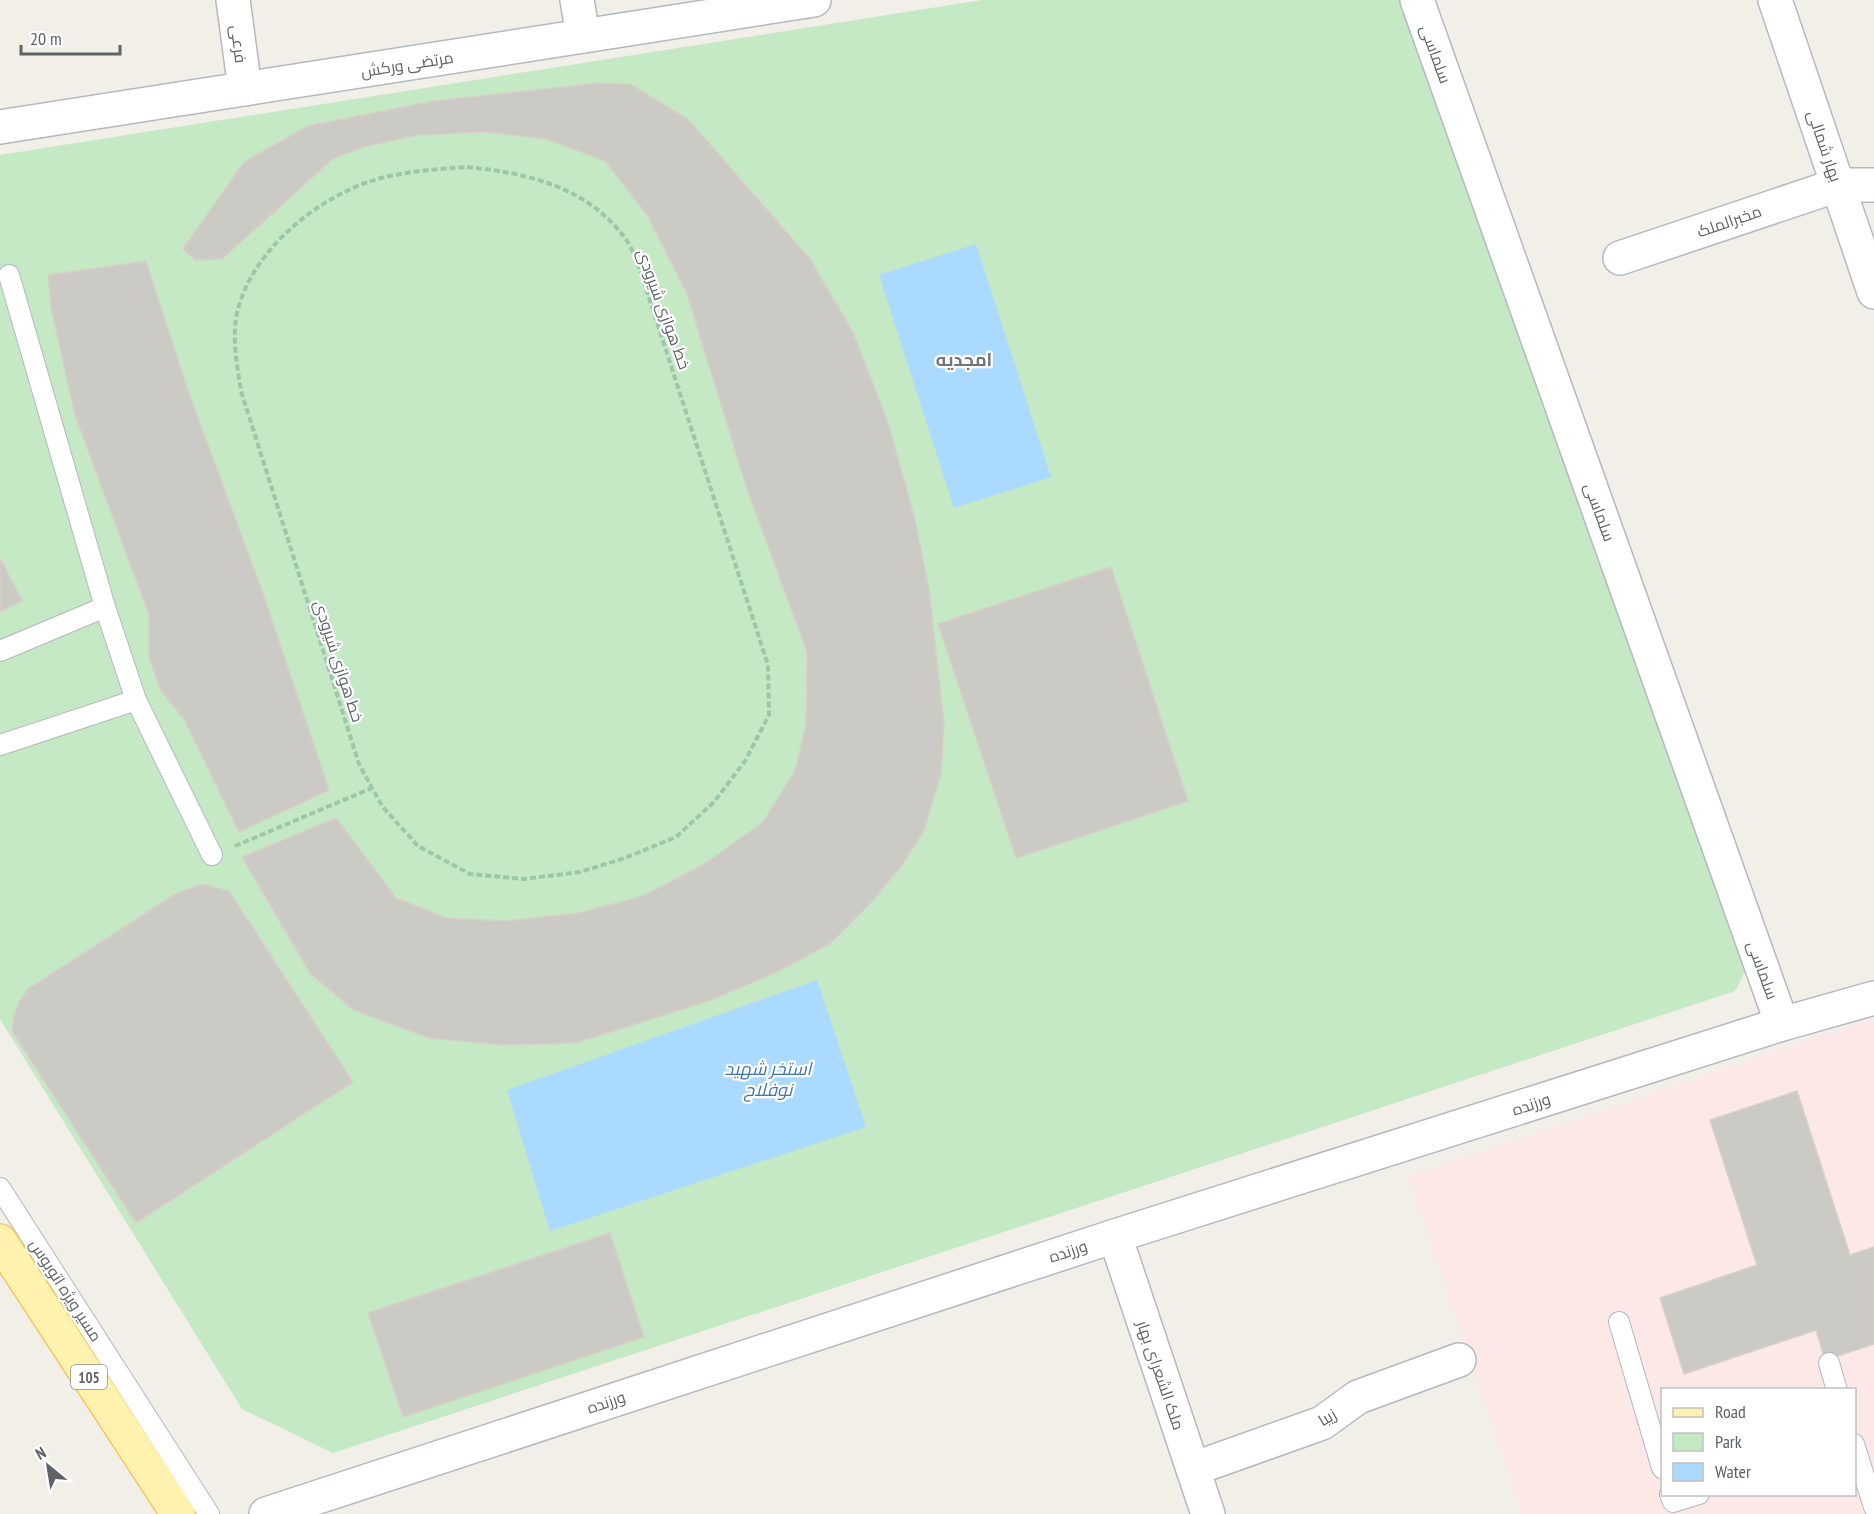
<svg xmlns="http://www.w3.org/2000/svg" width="1874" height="1514" font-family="'PT Sans Narrow',Cairo,sans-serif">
	<rect width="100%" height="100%" fill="#f1efe8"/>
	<path fill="#fce8e6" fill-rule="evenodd" d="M1874,1019V1514H1522L1408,1176ZM1662,1390H1854V1494H1662Z"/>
	<path fill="#c5e8c5" d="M982,0H1403L1747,968L1735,991L333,1453L242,1409L0,1019V155Z"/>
	<g fill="#aadaff">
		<path d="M976,244L1051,477L954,508L879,275Z"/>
		<path d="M817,980L866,1127L550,1231L507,1090Z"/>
	</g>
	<g fill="#cccac5" stroke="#d6d1c6" stroke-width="1.5">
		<path d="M599,83L630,84L688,119L810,259L853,332L887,420L914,515L929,589L944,724L941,773L924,831L900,868L868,906L830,944L773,974L711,1000L576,1043L504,1045L429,1038L352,1009L310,973L242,857L336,818L396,898L447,918L506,921L579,913L643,896L703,865L763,822L795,771L806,724L807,652L747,489L687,294L647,215L605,161L546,139L487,132L418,135L367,146L334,158L222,259L195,260L183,249L244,162L308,126L434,101Z"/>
		<path d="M146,261L188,391L263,593L329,790L239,832L184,719L161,691L149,657V615L75,415L51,308L48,275Z"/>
		<path d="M0,558L22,601L0,612Z"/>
		<path d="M1111,567L1188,801L1016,858L938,624Z"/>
		<path d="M203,884L229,891L353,1082L136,1223L12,1031L14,1016L19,1002L28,989L177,893Z"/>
		<path d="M1797,1091L1850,1255L1874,1247V1344L1825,1360L1816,1330L1684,1374L1660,1298L1757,1265L1710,1120Z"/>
		<path d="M610,1233L644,1337L403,1417L368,1313Z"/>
	</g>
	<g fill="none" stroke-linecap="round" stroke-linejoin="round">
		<g stroke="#b5b8bc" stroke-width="22">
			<g id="lane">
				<path d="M9,275L105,607L136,700L212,855"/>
				<path d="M0,651L105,607"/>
				<path d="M0,745L136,700"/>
				<path d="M0,1188L209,1514"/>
				<path d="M1619,1322L1662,1468"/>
				<path d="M1829,1363L1837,1390"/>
				<path d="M1854,1444L1874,1507"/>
				<path d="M1670,1494L1673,1502L1699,1494"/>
			</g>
		</g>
		<g stroke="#b5b8bc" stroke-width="36">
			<g id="street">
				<path d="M233,0L245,89"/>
				<path d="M577,0L583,36"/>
				<path d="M1417,0L1782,1024"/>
				<path d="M0,127L814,0"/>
				<path d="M1620,258L1838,185H1874"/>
				<path d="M1115,1236L1208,1514"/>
				<path d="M1193,1469L1322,1423L1358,1397L1459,1360"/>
				<path d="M266,1514L1115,1236L1782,1024L1874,998"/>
			</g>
		</g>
		<g stroke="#b6babf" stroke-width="36">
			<path id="secondary" d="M1775,0L1874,292"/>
		</g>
		<g stroke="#f2c960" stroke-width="36">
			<path id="primary" d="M0,1241L178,1514"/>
		</g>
		<g stroke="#9cc7a9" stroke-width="4" stroke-dasharray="6 3" stroke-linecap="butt">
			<path d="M467,167C527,173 586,186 625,238C631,246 635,257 639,267L768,665L769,715L745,761L714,802L676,837L625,858L580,872L524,879L470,874L418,846L382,806L359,764L241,391C237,365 231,334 238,309C254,248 321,194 381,178C409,171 438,169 467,167Z"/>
			<path d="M235,846L372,788"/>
		</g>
		<use href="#lane" stroke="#fff" stroke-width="20"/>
		<use href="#street" stroke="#fff" stroke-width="33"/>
		<use href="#secondary" stroke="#fff" stroke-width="33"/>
		<use href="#primary" stroke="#fff2af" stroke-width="33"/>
	</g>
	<g text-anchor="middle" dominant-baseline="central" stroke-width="4.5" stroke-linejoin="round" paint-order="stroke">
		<rect fill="#fff" stroke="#8f9295" stroke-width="1.5" x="71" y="1365" width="36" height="24" rx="4.5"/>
		<g font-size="15" font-weight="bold" fill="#5f6368">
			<text x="89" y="1377">105</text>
		</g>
		<g font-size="16" fill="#5f6368" stroke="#fff">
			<text transform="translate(239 44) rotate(83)">فرعی</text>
			<text transform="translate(1436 54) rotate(70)">سلماسی</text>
			<text transform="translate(407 64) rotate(-9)">مرتضی ورکش</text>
			<text transform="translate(1825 146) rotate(71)">بهار شمالی</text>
			<text transform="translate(1729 221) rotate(-19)">مخبرالملک</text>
			<text transform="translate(664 309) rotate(70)">خط هوازی شیرودی</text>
			<text transform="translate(1600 512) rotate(70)">سلماسی</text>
			<text transform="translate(339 661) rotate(72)">خط هوازی شیرودی</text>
			<text transform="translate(1763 970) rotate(70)">سلماسی</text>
			<text transform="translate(1531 1104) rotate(-18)">ورزنده</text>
			<text transform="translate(1068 1251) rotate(-18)">ورزنده</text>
			<text transform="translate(66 1290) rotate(57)">مسیر ویژه اتوبوس</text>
			<text transform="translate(1161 1375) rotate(71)">ملک الشعرای بهار</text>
			<text transform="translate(606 1402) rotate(-18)">ورزنده</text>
			<text transform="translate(1327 1417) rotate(-31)">زیبا</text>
		</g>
		<g font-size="18" font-weight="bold" fill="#70757a" stroke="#fff">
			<text x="964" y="359">امجدیه</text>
		</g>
		<g font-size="18" font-style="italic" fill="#4174aa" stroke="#fff">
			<text x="768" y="1068">استخر شهید<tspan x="768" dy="21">نوفلاح</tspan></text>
		</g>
	</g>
	<rect x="1661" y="1388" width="195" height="108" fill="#ffffff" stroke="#bfc1c3" stroke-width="1.5"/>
	<rect x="1673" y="1408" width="30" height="9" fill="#fff2af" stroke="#bfc1c3" stroke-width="1.5"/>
	<text x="1715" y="1418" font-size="18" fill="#5f6368">Road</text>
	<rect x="1673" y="1433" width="30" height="18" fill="#c5e8c5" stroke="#bfc1c3" stroke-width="1.5"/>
	<text x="1715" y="1448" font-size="18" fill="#5f6368">Park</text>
	<rect x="1673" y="1463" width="30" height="18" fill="#aadaff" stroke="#bfc1c3" stroke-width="1.5"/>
	<text x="1715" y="1478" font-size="18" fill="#5f6368">Water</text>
	<g transform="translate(48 1466) rotate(330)" stroke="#ffffff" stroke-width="4.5" paint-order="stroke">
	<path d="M0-4.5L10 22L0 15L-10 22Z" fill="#5f6368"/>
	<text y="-9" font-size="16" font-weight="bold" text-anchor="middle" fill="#5f6368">N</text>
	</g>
	<path d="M21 45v9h99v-9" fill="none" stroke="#5f6368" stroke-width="3"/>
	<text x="30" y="45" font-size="18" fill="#5f6368" stroke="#ffffff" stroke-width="4.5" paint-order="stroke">20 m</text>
</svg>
